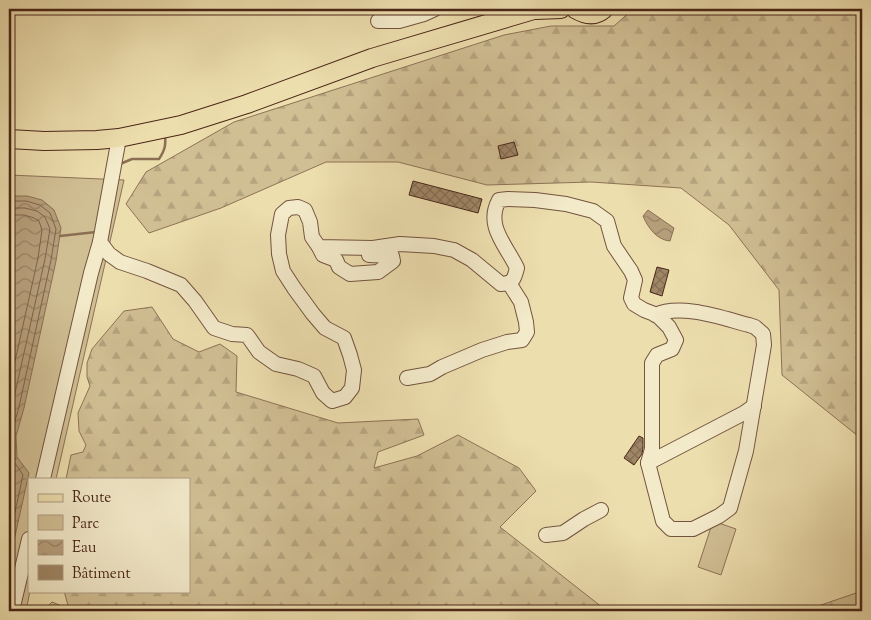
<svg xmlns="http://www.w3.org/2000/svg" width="871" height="620" font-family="'Sorts Mill Goudy',serif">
	<defs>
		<pattern id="forest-firs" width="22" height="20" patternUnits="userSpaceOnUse" patternTransform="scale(1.25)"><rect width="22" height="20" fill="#d1bf94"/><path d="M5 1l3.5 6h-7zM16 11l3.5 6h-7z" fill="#b5a47f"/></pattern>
		<pattern id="water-waves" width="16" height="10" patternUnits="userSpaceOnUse" patternTransform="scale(1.25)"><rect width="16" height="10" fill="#b69f7b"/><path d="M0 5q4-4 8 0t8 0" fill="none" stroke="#968164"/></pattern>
		<pattern id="building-cross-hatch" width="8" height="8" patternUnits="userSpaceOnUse" patternTransform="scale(1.25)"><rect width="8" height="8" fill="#9f8666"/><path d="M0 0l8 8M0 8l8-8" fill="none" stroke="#846d53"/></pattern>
	</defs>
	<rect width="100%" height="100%" fill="#eddeae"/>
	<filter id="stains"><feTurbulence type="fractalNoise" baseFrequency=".004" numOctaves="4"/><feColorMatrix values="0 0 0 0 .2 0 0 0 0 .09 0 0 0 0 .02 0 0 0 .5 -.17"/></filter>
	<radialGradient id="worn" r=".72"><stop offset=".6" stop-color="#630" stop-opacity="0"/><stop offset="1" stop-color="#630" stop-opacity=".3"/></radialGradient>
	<g fill="#d1bf94" stroke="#8e7256">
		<path d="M9,175L124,180L56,479H29V591H30L26,611H9Z"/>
		<path d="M713,521L736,529L721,575L698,567Z"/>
	</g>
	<g fill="url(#forest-firs)" stroke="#8e7256">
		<path d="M633,9H862V436H858L782,375L779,290L729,225L681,188L591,182L487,185L398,162H326L221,208L149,233L126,204L146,172L234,122L504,35L551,26H614Z"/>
		<path d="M152,307L173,339L199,352L220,344L237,356L236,392L338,423L418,419L424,435L378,452L374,468L417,456L458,435L519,468L536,491L500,527L607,611H43L52,602L69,609L64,591H189V479H66L71,455L83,452L86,445L79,431L78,413L90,386L87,377V363L92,349L124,311Z"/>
		<path d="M862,591V611H782L818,606Z"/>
	</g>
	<g fill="url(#water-waves)" stroke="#8b6f53">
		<path d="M9,196H27L42,200L54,210L61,228L56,261L24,408L16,436L17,457L29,473L9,563Z"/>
		<path d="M648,210L674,228L670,241C657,240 648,228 643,216Z"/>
	</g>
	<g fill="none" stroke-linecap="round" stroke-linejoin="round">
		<g stroke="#80624a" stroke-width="1">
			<path d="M9,201H26L40,205L50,213L56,229L51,260L19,407L11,435L12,459L23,475L9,540"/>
			<path d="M9,208H25L37,211L45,217L50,229L45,259L9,420"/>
			<path d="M9,215H24L34,218L39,221L42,230L38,258L9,388"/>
		</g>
		<g stroke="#8b6f53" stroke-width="2.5">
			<path d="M120,164L132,159H159C165,150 166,145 165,134"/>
			<path d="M60,236L96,232L97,230"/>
		</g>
	</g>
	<g fill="url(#building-cross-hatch)" stroke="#4a2618">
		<path d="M514,142L518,155L501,159L498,146Z"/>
		<path d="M413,181L482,199L478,213L409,195Z"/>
		<path d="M657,267L669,270L662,296L650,292Z"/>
		<path d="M639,436L643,438V448L642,454L634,465L624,458Z"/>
	</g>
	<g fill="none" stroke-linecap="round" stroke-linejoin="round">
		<g stroke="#73543e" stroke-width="16">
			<g id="minor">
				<path d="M378,21H399L424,14L435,9"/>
				<path d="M119,138L100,242L109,254L120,262L147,271L181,285L195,301L214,328L232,334L247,335L259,352L276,364L298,369L314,376L323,393L332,401L345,397L352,388L354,370L350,355L344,338L325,328L313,314L294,288L283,271L279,254L278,235L282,214L289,208L298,207L305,210L310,222L312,237L319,247L373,248L400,244L434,246L454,250L472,260L501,284C513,283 514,280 517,268C506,245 485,226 499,200L508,199L535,200L566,204L593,211L607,221L614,246L631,271L635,280L631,298L634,304L644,310L657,315L669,327L676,340L672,349L657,355L652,363V449L648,463L663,521L671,529H693L719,516L730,508L746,451L764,345L763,334L755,327L749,325C722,318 681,303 655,315"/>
				<path d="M319,247L323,255L336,260L339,267L350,274L378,272L393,261L392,256L369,255"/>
				<path d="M407,378L430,374L442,367L482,350L507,342L522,340L527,332L526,322L521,302L509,283"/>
				<path d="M648,463L744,413L754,406"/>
				<path d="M43,479L91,273L100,242"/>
				<path d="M546,535L563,533L584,519L601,510"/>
				<path d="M12,611L29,539"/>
			</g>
		</g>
		<g stroke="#4a2618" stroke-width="20">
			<g id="major">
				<path d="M575,9C585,15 595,17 604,9"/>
				<path d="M535,10L561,9"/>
				<path d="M9,139L44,141L97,140L119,138L181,125L247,104L372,58L537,9"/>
			</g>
		</g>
		<use href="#minor" stroke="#f3eaca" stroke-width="14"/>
		<use href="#major" stroke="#eddeae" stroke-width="18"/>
	</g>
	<rect width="871" height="620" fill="none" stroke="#eddeae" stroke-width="30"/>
	<rect x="10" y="10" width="851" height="600" fill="none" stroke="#4a2618" stroke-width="2.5"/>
	<rect x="15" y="15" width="841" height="590" fill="none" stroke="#4a2618"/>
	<rect x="28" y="478" width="162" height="115" fill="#f3eaca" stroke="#af9c83"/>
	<rect x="38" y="494" width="25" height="8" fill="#eddeae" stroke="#af9c83"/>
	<text x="72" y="502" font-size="15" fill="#4a2618">Route</text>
	<rect x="38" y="515" width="25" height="15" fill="#d1bf94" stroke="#af9c83"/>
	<text x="72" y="528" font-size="15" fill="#4a2618">Parc</text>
	<rect x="38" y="540" width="25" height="15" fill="url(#water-waves)" stroke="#af9c83"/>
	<text x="72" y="552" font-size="15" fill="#4a2618">Eau</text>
	<rect x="38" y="565" width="25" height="15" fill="#9f8666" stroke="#af9c83"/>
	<text x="72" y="578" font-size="15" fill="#4a2618">Bâtiment</text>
	<rect width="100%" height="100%" filter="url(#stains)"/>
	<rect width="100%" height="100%" fill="url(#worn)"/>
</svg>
